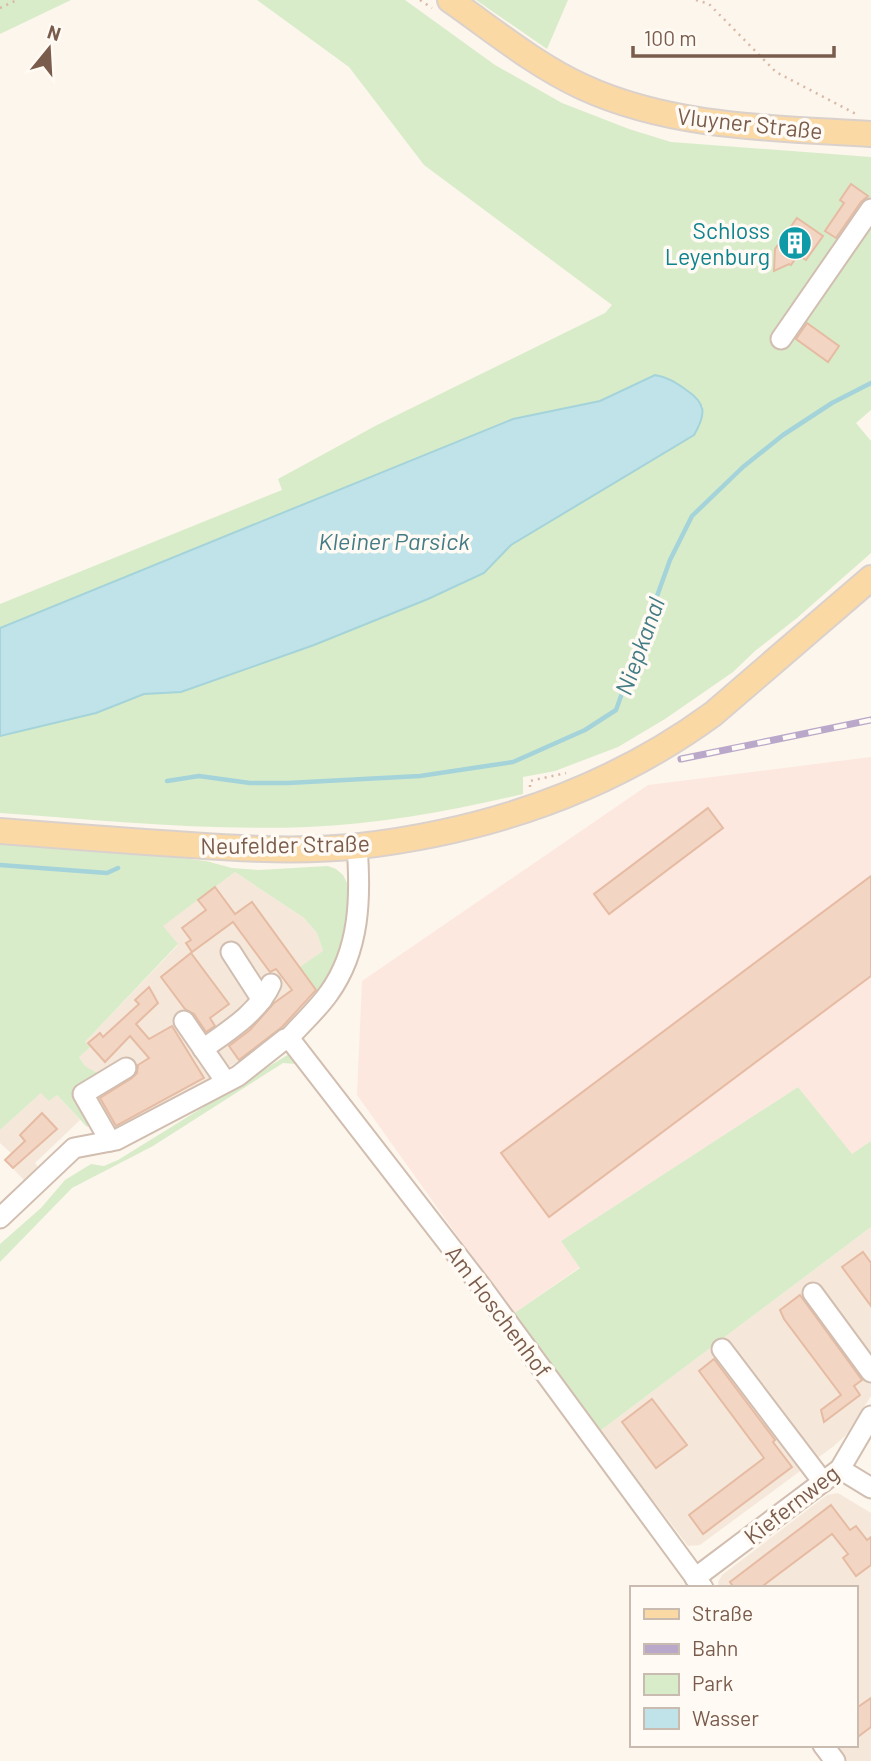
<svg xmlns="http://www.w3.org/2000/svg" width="871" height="1761" font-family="Barlow,sans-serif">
	<rect width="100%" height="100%" fill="#fdf6ec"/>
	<g fill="#f5e8da">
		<path d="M235,872L304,918L317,933L323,951L322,998L239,1061L115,1134L76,1091L85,1066L79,1057L85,1042L178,945L162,926Z"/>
		<path d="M41,1093L57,1095L80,1120L35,1163L41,1171L28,1184L4,1160L11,1153L0,1143V1130Z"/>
		<path d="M871,1227V1396L846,1435L834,1446L700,1545L688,1546L600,1431Z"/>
		<path d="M838,1493L871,1513V1761H847L836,1745H855V1588H719L718,1582L722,1575L827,1495Z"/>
	</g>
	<path fill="#fde8e0" d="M871,757V1141L852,1155L798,1087L561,1241L580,1267L513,1314L357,1095L362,981L648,785Z"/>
	<g fill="#d8ecc9">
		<path d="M0,0H71L0,34Z"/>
		<path d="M257,0H405L495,65L562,103L629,129L671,142L871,157V410L856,423L871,441V553L797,618L755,651L733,672L665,719L618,747L555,771L523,777V794C452,811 380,824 308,827C205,831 102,820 0,813V736L96,713L144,694L181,692L314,645L428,599L484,573L511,545L699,427L703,416V406L621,393L600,401L513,419L0,628V604L282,490L278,479L377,425L605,313L612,305L424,165L349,67Z"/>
		<path d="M476,0H568L547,49Z"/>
		<path d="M0,841L156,855L206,861L232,868L259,870L328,866L336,869L343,875L347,883L349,899L347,939L322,998L300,967L323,951L317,933L304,918L235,872L163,926L178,944L85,1042L90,1047L79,1057L85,1066L102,1076L76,1091L95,1121L87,1127L57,1095L49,1101L41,1093L0,1130Z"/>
		<path d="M289,1054L296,1064L283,1063L153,1146L72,1188L0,1262V1244L41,1208L65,1180L91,1164L104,1166L118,1160Z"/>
		<path d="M798,1087L852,1154L871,1141V1227L600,1431L513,1314L580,1268L561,1241Z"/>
	</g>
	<path fill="#bfe3e8" stroke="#a5d3da" stroke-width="2" d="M655,375C667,377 675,382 685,389C706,403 707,413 694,435L511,545L484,573L428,599L314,645L181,692L144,694L96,713L0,736V628L513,419L600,401Z"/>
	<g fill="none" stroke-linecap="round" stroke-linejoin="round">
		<g stroke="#a5d3da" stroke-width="4.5">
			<path d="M167,781L199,776L250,783H288L420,776L513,762L585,730L616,710L670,560L692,516L743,467L783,435L832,403L871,383"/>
			<path d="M0,865L107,873L118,868"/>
		</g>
	</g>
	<g fill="#f3d5c3" stroke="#e6bba3" stroke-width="2">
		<path d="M851,184L868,196L861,202L836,238L825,231L844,203L840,200Z"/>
		<path d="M797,218L823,236L806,260L798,255L791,265L789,264L774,271L775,249Z"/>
		<path d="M807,323L839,346L828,362L796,339Z"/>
		<path d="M708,808L723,828L609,914L594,894Z"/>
		<path d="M871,876V976L549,1217L501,1153Z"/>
		<path d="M215,887L235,914L252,902L316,990L282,1027L239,1060L229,1046L250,1030L274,1003L292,990L276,969L270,972L233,922L192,952L186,943L191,940L182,928L206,910L198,900Z"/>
		<path d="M191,953L229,1004L210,1018L215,1026L206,1032L194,1014L185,1009L161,977Z"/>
		<path d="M149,987L158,1003L136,1024L149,1039L172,1026L204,1078L116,1126L100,1098L132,1078L137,1073L138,1065L149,1058L130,1036L105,1062L88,1043L100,1033L103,1037L139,1004L135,1000Z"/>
		<path d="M42,1113L57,1129L13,1168L5,1160L25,1141L20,1135Z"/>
		<path d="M863,1252L871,1263V1306L842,1267Z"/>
		<path d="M800,1295L862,1380L854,1386L860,1395L824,1422L821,1410L841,1395L784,1319L780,1310Z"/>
		<path d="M714,1359L775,1440L773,1442L792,1467L703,1534L689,1515L764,1458L699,1371Z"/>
		<path d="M652,1399L687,1445L656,1468L622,1422Z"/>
		<path d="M831,1505L850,1530L856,1526L867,1540L871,1537V1565L856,1576L843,1558L848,1554L832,1534L760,1588H734L730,1582Z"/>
		<path d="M871,1698V1727L855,1739V1709Z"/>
	</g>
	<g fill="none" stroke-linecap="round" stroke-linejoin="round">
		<g stroke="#d1beb0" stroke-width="23">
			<g id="minor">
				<path d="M781,339L871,209"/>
				<path d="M231,952L262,1000"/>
				<path d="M184,1021L226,1082"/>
				<path d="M289,1038L481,1286L703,1588"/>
				<path d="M203,1049C228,1031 258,1013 271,984"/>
				<path d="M110,1141L83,1094L126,1068"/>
				<path d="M0,1218L74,1148L116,1140L238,1076L285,1039L289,1038C302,1023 318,1009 329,993C360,950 361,897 357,846"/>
				<path d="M813,1293L871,1372"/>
				<path d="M722,1349L823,1482"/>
				<path d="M840,1469L871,1488"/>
				<path d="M695,1578L840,1469L871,1416"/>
				<path d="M823,1745L835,1761"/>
			</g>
		</g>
		<g stroke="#dad1cd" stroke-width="28">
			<g id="major">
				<path d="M450,0C493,30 535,65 583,87C672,128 775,128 871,134"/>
				<path d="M0,831C63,836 127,841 190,845C246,849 304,852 360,846C487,831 609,790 713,714L871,578"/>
			</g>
		</g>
		<g stroke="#d9b8a5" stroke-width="2.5" stroke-dasharray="2 5" stroke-linecap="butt">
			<path d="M420,0L432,8"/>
			<path d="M696,0L709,4L776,72L856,114"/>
			<path d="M0,8L17,0"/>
			<path d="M530,787V781L566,773"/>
		</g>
		<use href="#minor" stroke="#fff" stroke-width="19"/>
		<use href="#major" stroke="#fbd9a5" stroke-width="24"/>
		<g stroke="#b9a8c9" stroke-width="7">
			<path id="rail" d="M681,759L871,720"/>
		</g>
		<use href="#rail" stroke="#fffaf3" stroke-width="4.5" stroke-dasharray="13" stroke-linecap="butt"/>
	</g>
	<defs>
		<g id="building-disc" transform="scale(1.75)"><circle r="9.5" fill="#0f9aa8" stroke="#fffaf3"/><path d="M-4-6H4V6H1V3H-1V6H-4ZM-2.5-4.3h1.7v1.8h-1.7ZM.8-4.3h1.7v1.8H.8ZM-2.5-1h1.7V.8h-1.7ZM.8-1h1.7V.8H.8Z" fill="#fff"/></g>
	</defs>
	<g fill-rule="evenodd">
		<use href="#building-disc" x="795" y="243"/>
	</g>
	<g text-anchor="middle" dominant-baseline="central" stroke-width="7" stroke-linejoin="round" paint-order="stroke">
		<g font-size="23" fill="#7a5c4d" stroke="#fffaf3">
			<text transform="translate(750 123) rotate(6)">Vluyner Straße</text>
			<text transform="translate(285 844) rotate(-1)">Neufelder Straße</text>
			<text transform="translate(499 1311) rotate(53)">Am Hoschenhof</text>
			<text transform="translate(791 1504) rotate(-38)">Kiefernweg</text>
		</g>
		<g font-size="23" fill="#0d838f" stroke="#fffaf3" text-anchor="end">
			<text x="770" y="230">Schloss<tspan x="770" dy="26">Leyenburg</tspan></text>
		</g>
		<g font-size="24" font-style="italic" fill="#437c86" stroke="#fffaf3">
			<text x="394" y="540">Kleiner Parsick</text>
			<text transform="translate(639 646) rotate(-70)">Niepkanal</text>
		</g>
	</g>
	<rect x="630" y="1586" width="228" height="161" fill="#fffaf3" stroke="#cabbb1" stroke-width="2"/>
	<rect x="644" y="1609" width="35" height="10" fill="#fbd9a5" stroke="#cabbb1" stroke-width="2"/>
	<text x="692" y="1621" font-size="21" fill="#7a5c4d">Straße</text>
	<rect x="644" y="1644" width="35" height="10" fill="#b9a8c9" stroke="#cabbb1" stroke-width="2"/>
	<text x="692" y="1656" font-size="21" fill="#7a5c4d">Bahn</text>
	<rect x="644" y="1674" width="35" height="21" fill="#d8ecc9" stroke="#cabbb1" stroke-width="2"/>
	<text x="692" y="1691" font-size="21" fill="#7a5c4d">Park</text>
	<rect x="644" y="1708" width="35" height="21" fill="#bfe3e8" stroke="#cabbb1" stroke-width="2"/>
	<text x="692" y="1726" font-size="21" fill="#7a5c4d">Wasser</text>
	<g transform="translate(49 49) rotate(18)" stroke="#fffaf3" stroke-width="5" paint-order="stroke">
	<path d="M0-5L12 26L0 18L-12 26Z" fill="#7a5c4d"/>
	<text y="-10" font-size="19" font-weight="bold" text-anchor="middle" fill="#7a5c4d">N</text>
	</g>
	<path d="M633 46v10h201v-10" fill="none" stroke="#7a5c4d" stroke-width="3.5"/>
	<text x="644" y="46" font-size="21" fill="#7a5c4d" stroke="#fffaf3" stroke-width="5" paint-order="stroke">100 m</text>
</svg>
